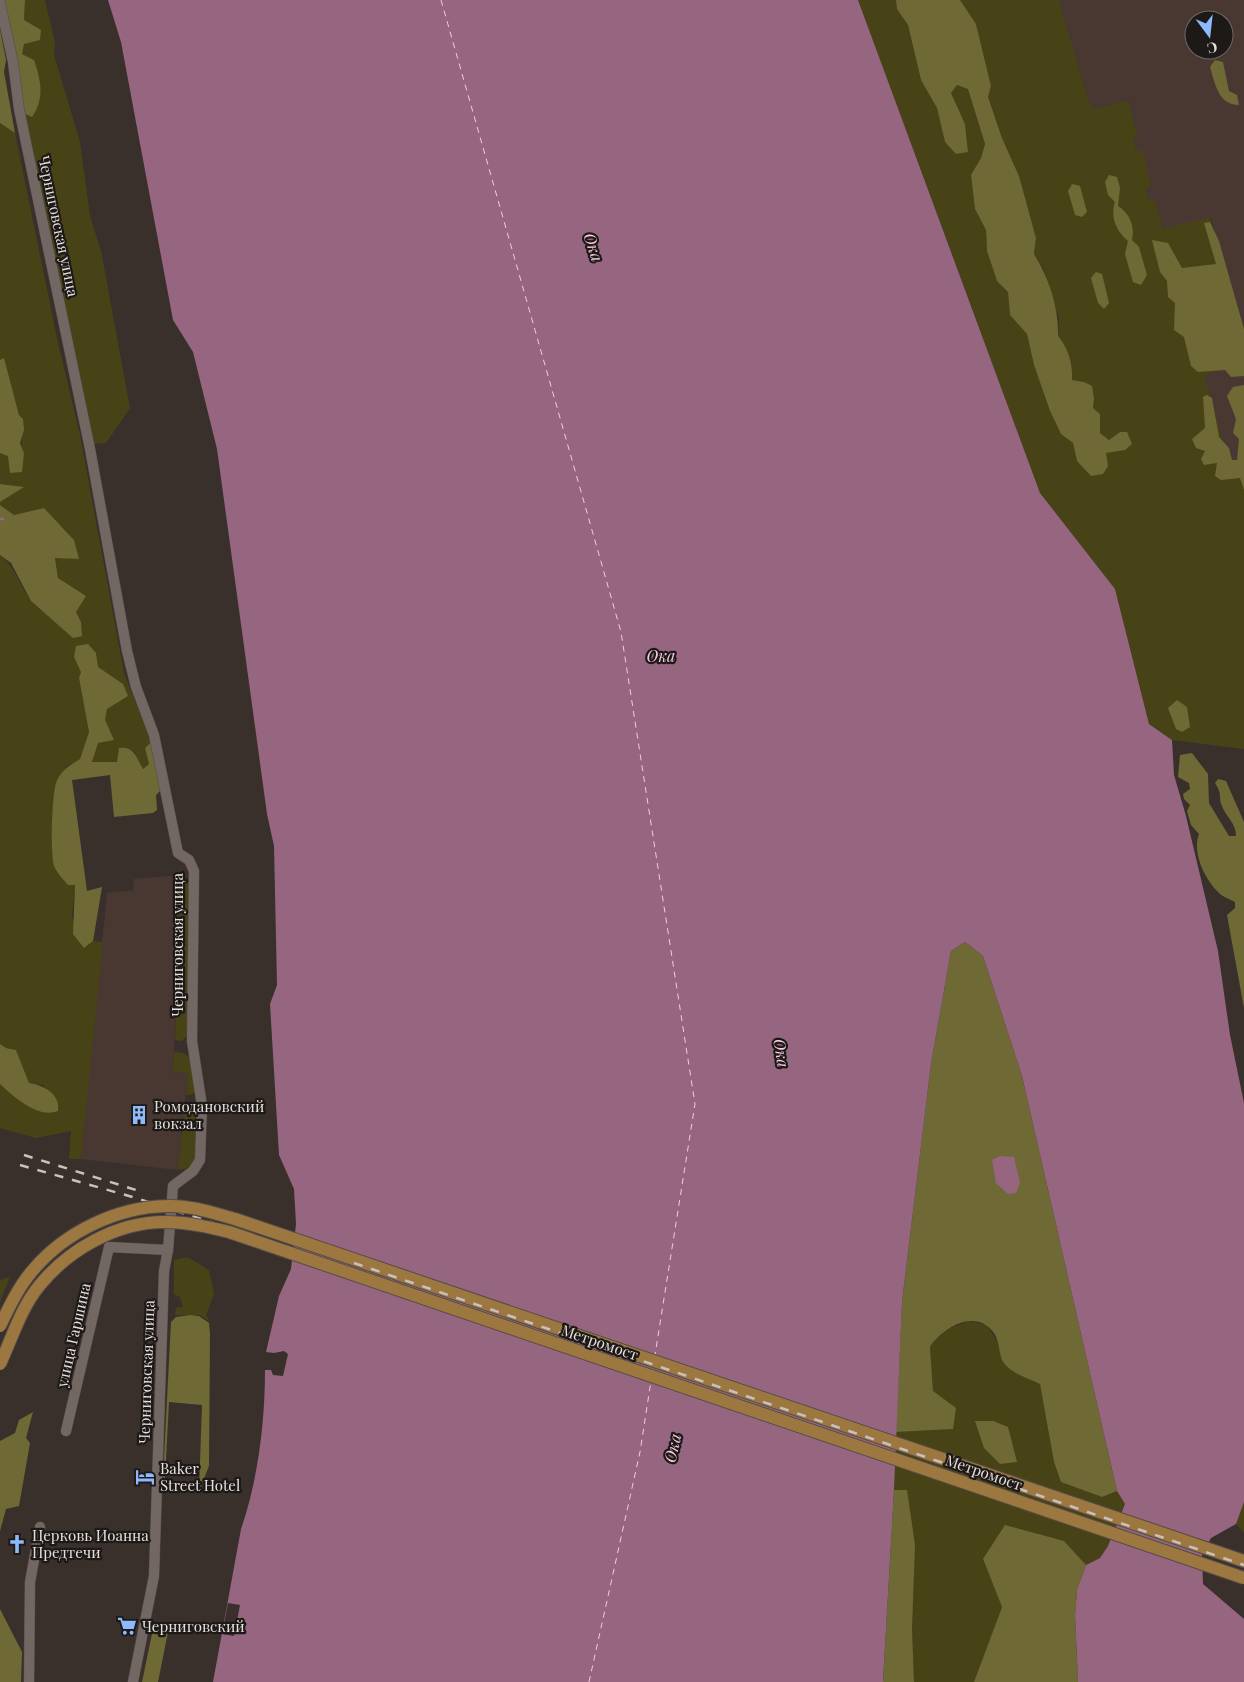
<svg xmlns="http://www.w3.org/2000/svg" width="1244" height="1682" font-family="'Playfair Display',serif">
	<rect width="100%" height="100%" fill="#3a302b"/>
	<g fill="#493832" fill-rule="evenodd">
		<path d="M1059,0H1244V336L1211,217L1163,230L1155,200L1149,202L1146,188L1151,186L1141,150L1136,152L1133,138L1138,137L1128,100L1095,109L1089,103ZM1194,20H1224V50H1194Z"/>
		<path d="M1244,362V466L1230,467L1203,374Z"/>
		<path d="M181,875L173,1072L188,1073L178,1170L81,1159L107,893L133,890L134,879Z"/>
	</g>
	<g fill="#484317">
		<path d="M25,0H45L55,43L54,55L80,142L90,216L101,251L130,408L106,443L94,444L40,197L25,114L22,54Z"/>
		<path d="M858,0H896L897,9L908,25L921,80L937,108L945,142L957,154L968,151L965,124L951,93L957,85L968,88L985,144L981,158L971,176L975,209L986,230L987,251L997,281L1008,292L1010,315L1027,334L1034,365L1050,411L1061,434L1073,443L1077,461L1106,452L1125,450L1120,432L1109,440L1100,433V414L1093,408L1094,399L1084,382L1072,380V370L1058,336L1059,319L1044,270L1034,254L1036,238L1019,176L1002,138L988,97L991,86L976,24L960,0H1059L1089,103L1095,109L1128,100L1138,137L1133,139L1136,151L1142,150L1151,186L1146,188L1149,201L1155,200L1163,229L1210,217L1244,336V362L1204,375L1230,466H1244V749L1172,740L1149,724L1115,589L1040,493Z"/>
		<path d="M0,123L15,133L58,343L80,435L124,673L151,742L145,748L149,764L142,769L134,751L117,762H92L107,709L123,684L97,667L96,653L74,657L82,672L79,678L89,732L80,759L66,767C59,800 50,832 54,866L75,885L72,917L84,948L93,941L103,942L81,1159H69L71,1131L36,1138L0,1128V1084C16,1098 33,1114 56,1112L43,1085L29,1083L16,1050L6,1048L0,1044V555C20,570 22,601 46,613C56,618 70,619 81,622L76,612L85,596L58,578L55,557L78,559C72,527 62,531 44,508L14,515L0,505V502L23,487L0,484V453L8,455L24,453C19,441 24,432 23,419L19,415L4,359L0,360Z"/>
		<path d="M181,875L189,881L188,1033L186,1037L181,1041L175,1040Z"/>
		<path d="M174,1052L183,1053L189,1057L196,1089L193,1094L186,1095L188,1073L173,1072Z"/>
		<path d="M185,1102L194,1105C200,1113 200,1152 195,1161C191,1168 185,1169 178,1170Z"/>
		<path d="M187,1257L209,1270L214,1294L206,1315L210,1322L200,1315H175L176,1308L183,1307L180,1297L174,1294V1260Z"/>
		<path d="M10,1277L0,1302V1280Z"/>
		<path d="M969,1321L987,1325L999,1344L1002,1361L1014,1372L1040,1383L1054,1462L1061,1482L1102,1497L1117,1491L1125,1504L1108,1546L1100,1558L1086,1565L1064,1541L983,1559L1002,1607L974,1682H914L907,1491L894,1490L896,1432L953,1429L933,1391L930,1347L944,1330Z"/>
		<path d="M1244,1502V1533L1236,1524Z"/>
	</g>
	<g fill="#6f6936">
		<path d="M3,0H25L24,20L41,30L40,40L24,44L22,54L34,60C41,80 45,99 32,117L25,114Z"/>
		<path d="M896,0H960L976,24L991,86L988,97L1002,138L1019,176L1036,238L1034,254C1049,278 1059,308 1058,336C1068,348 1073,364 1072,380L1084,382L1092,386L1094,399L1093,408L1100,414V433L1109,440L1120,432H1127L1132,444L1125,450L1106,453L1108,466L1103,474L1091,476L1077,461L1073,443L1061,434L1050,411L1034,365L1027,334L1010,315L1008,292L997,281L987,251L986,230L975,209L971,175L981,158L985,144L968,89L957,85L951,93L965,124L968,152L956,154L945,142L937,108L921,80L908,25L897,9Z"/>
		<path d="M0,29L6,60L4,72L15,133L0,123Z"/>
		<path d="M1215,60L1223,62L1229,91L1237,95L1239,105C1218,105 1215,83 1210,67Z"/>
		<path d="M1109,175L1117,177L1120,188L1118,206C1130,214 1135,226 1132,240L1139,247L1147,275L1141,285L1133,282L1125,254L1128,241C1116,231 1110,217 1115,202L1108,195L1105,182Z"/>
		<path d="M1072,184L1080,186L1087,212L1082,217L1075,215L1068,191Z"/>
		<path d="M1210,222L1219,241L1244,329V376L1231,377L1225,370L1198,372L1191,366L1184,337L1174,330L1175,303L1168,297L1167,281L1160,272L1152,240L1168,243L1182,268L1216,264L1204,223Z"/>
		<path d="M1096,272L1102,274L1109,303L1104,309L1098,303L1091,278Z"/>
		<path d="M4,358L19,415L23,419L24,430L20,443L24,453L22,472L10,473L8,456L0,453V360Z"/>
		<path d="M1244,385V490L1240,478L1221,480L1215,476L1217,463L1204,465L1201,459L1205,451L1196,448L1192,439L1205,428L1203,397L1207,395L1212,398L1219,437L1229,448L1232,460H1237L1239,439L1233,433L1236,419L1227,396L1233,387Z"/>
		<path d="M0,484L24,487L0,502Z"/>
		<path d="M0,505L14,515L44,508L74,540L79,559L55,558L58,578L86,596L76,612L81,622L82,636L73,638L31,601L11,563L0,555Z"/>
		<path d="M88,644L96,653L98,667L123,684L128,696L107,709L105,720L114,740L98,743L92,762H117L119,748C135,746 136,758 143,769L149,764L145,748L151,742L161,790L156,795L157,810L153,813L114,817L110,775L72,780L87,891L102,887L93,941L84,948L73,934L75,885H68C63,879 57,873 54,866C50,852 52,797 56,783C60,771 70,765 80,759L89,732L79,678L81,672L74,657L76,646Z"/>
		<path d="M1177,700L1187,707L1190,727L1182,732L1176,729L1168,708Z"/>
		<path d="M1192,753L1208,774L1209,803L1229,836H1236C1236,823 1226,817 1222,806C1218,796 1223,795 1215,783L1218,779L1226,781L1244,822V1008L1227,915L1235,908V902C1230,899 1222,897 1218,892C1204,878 1192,852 1199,834L1191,825L1187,811L1190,805L1184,799L1183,794L1190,789L1189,783L1178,777L1180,755Z"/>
		<path d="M965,942L983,956L1022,1076L1117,1491L1102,1497L1061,1482L1054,1462L1040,1384C1027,1378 1012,1374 1003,1362C999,1356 1000,1342 994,1333C976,1308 943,1327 930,1347L933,1391L956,1408L953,1429L896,1432L902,1302L931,1064L951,951Z"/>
		<path d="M0,1044L6,1048L16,1050L29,1083C43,1085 61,1094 58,1111C38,1119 14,1097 0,1084Z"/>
		<path d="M190,1315L199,1316L209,1323L210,1334L209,1466L199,1491L202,1405L169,1402L165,1479L163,1477L171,1322L176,1317Z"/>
		<path d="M33,1412L26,1438L30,1443L19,1506L6,1509L0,1531V1441L15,1433L19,1420Z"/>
		<path d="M975,1421H993L1008,1427L1017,1462L1000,1464L984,1448Z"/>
		<path d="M894,1490H907L915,1545L912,1628L914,1682H883Z"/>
		<path d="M1005,1525L1064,1541L1086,1565L1077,1590L1075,1615L1078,1682H974L1002,1607L983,1559Z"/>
		<path d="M0,1609L22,1652L21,1682H0Z"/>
		<path d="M159,1626L167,1628L168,1632L158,1682H142L153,1629Z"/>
	</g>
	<g fill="#96657f">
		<path d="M108,0H858L1040,493L1115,589L1149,724L1172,740L1174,775L1186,816L1218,951L1230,1035L1244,1103V1502L1236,1524L1211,1538L1202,1555L1203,1584L1244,1619V1682H1078L1075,1615L1077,1590L1086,1565L1100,1558L1108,1546L1125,1504L1117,1491L1022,1076L983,956L965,942L951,951L931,1064L902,1302L894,1490L883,1682H213L241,1529C258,1480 265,1422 265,1370H271L273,1375L283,1376L288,1354L284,1351L274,1353L266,1352L279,1296L291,1269L296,1224L294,1189L279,1155L270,1004L277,985L274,846L267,814L217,449L193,352L173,320L121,42Z"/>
		<path d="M1000,1156L1014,1157L1020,1182L1016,1193L1008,1194L996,1183L992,1160Z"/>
	</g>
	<path fill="#3a302b" d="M228,1603L240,1605L234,1636L222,1634Z"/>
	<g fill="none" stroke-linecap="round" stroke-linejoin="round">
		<path stroke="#96657f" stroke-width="2.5" d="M0,519H3"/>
		<g stroke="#f8c9e1" stroke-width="1" stroke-dasharray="6 5" stroke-linecap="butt">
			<path d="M441,0L621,632L695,1104L655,1355"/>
			<path d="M589,1682L640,1452L651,1381"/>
		</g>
		<g stroke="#544c48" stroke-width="11">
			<g id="minor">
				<path d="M0,3L13,62L19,109L90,449L127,651L136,687L154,735L178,853L189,860L194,871L192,1041L202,1106L200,1160L193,1171L173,1186L168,1250L164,1271L154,1576L133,1682"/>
				<path d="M66,1431L109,1247L168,1250"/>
				<path d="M29,1682L30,1582L40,1527"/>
			</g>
		</g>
		<g stroke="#544c48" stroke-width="14">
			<path id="major" d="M235,1219L1244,1561"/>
		</g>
		<use href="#minor" stroke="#726762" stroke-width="10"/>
		<use href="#major" stroke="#9d7740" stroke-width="12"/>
		<g stroke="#c8c1be" stroke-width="2.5" stroke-dasharray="9 9" stroke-linecap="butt">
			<path d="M24,1155L136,1190"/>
			<path d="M20,1165L136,1198L232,1229L1025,1503L1244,1575"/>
			<path d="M354,1263L1244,1565"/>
		</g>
		<g stroke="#544c48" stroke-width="14" stroke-linecap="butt">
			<g id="major-bridge">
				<path d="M0,1326C9,1307 19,1286 33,1270C65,1232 117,1207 167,1206C190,1205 213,1213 235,1219"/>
				<path d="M0,1364C12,1338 21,1308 39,1286C69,1249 117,1222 165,1222C187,1222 208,1227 229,1232L1244,1578"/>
			</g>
		</g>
		<use href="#major-bridge" stroke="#9d7740" stroke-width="12"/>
	</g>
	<defs>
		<g id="building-bare" transform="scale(1.5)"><path d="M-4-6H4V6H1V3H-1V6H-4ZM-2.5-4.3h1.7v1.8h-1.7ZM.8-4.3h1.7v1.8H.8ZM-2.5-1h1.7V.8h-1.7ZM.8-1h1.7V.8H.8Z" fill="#8eb9fd" stroke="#1d1917" stroke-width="2.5" paint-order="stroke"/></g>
		<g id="hotel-bare" transform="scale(1.5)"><path d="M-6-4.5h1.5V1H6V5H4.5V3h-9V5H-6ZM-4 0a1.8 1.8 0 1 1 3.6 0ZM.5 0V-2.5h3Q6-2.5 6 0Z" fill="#8eb9fd" stroke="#1d1917" stroke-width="2.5" paint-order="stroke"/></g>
		<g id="church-bare" transform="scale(1.5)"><path d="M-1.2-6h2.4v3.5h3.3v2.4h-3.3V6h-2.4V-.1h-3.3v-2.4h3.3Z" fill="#8eb9fd" stroke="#1d1917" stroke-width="2.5" paint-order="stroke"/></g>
		<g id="supermarket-bare" transform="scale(1.5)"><path d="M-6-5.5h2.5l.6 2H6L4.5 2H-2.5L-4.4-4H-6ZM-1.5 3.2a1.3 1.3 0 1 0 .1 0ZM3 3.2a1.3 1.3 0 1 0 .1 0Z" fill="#8eb9fd" stroke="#1d1917" stroke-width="2.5" paint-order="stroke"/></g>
	</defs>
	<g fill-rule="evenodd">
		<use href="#building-bare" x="139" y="1115"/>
		<use href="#hotel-bare" x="145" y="1477"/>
		<use href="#church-bare" x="17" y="1544"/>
		<use href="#supermarket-bare" x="127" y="1626"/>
	</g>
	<g text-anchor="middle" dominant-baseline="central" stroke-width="4.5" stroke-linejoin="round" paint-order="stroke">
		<g font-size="15" fill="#e6e0dd" stroke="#1d1917">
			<text transform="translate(59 226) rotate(78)">Черниговская улица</text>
			<text transform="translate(177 945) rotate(-90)">Черниговская улица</text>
			<text transform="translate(73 1335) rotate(-77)">улица Гаршина</text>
			<text transform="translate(600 1342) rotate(19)">Метромост</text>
			<text transform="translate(146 1372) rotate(-88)">Черниговская улица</text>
			<text transform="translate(984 1472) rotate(19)">Метромост</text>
		</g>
		<g font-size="15" fill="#e6e0dd" stroke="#1d1917" text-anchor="start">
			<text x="154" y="1106">Ромодановский<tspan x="154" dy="17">вокзал</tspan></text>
			<text x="160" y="1468">Baker<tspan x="160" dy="17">Street Hotel</tspan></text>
			<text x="32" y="1535">Церковь Иоанна<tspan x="32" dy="17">Предтечи</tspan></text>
			<text x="142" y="1626">Черниговский</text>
		</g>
		<g font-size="16" font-style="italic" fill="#f8c9e1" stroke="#1d1917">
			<text transform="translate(594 247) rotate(72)">Ока</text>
			<text x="661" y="655">Ока</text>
			<text transform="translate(782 1053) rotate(81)">Ока</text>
			<text transform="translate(672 1448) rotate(-78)">Ока</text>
		</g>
	</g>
	<g transform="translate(1209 35) rotate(165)"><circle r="24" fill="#1d1917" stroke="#6d6966"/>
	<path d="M0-4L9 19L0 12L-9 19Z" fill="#8eb9fd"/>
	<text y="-8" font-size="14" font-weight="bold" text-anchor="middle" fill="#e6e0dd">С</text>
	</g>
</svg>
